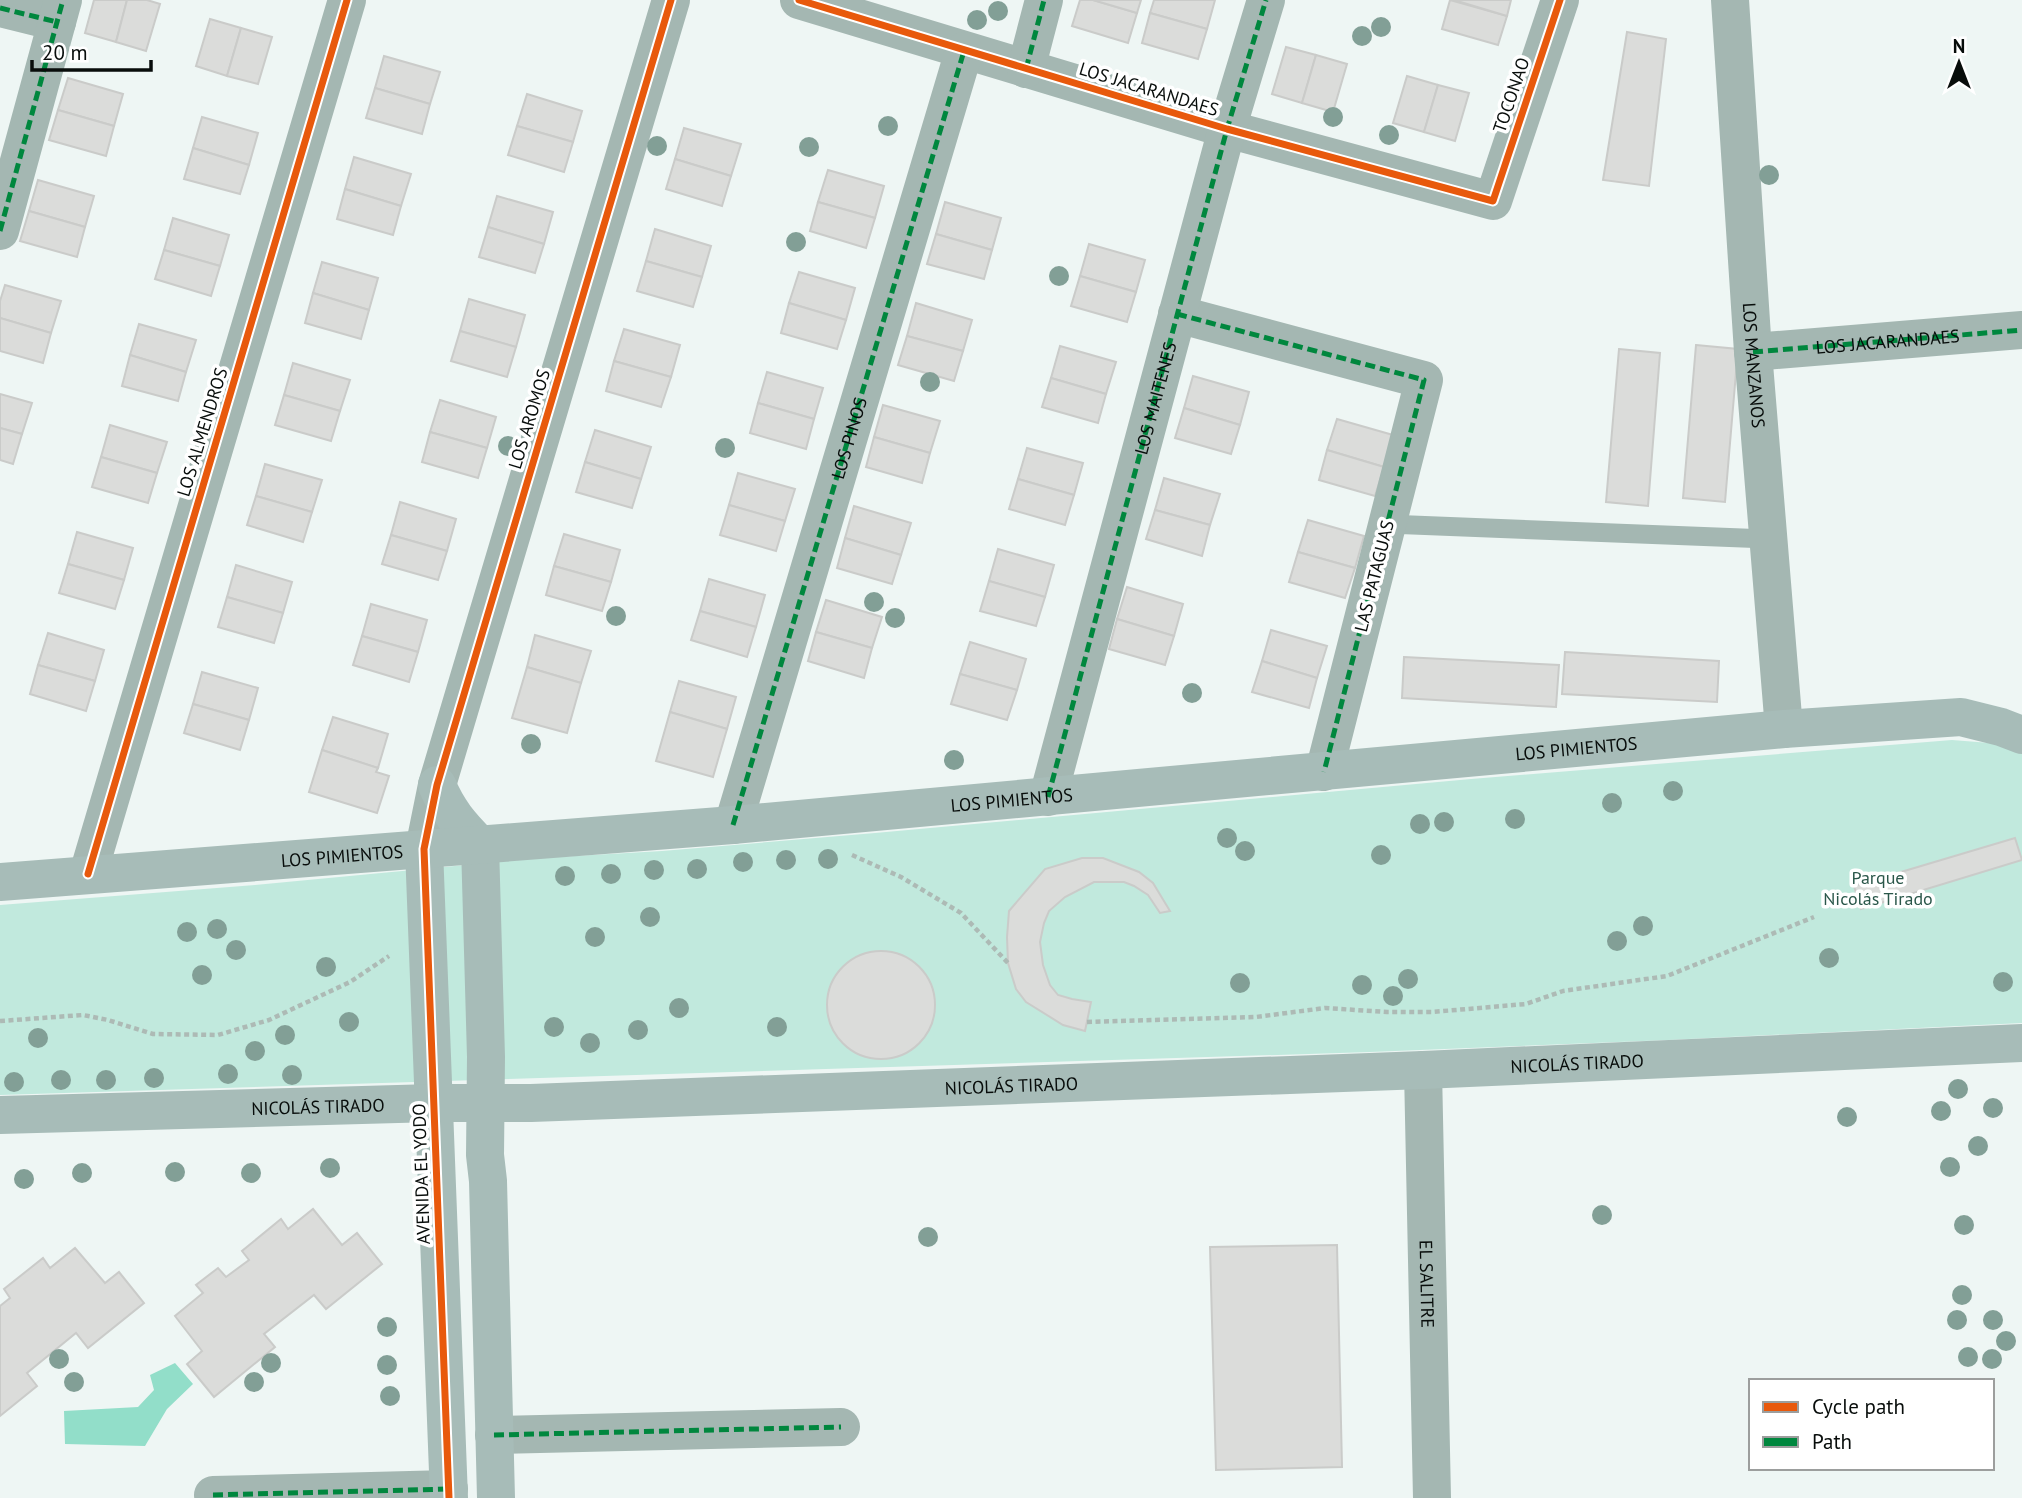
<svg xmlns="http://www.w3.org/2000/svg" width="2022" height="1498" font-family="'PT Sans',sans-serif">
	<rect width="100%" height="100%" fill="#eef6f4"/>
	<path fill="#c1e9dd" d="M1952,740L1990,743L2022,752V1023L1668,1040L1370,1052L0,1095V905L255,885L540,858L662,851L875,833L1471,779Z"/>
	<path fill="#92dec9" d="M175,1363L193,1384L167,1409L145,1446L65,1444L64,1411L138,1407L154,1390L150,1375Z"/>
	<g fill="#dbdcda" stroke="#cacbc9" stroke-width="2">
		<path d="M94,0H127L116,42L85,33Z"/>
		<path d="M127,0H147L160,4L146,51L116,42Z"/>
		<path d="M1080,0H1093L1137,13L1128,43L1072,26Z"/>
		<path d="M1093,0H1141L1137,13Z"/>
		<path d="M1154,0H1215L1207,29L1150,13Z"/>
		<path d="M1450,0L1507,16L1498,45L1442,29Z"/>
		<path d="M1454,0H1511L1507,16Z"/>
		<path d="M1150,13L1207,29L1198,59L1142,43Z"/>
		<path d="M210,19L241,28L227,76L196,66Z"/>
		<path d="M241,28L272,37L258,84L227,76Z"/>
		<path d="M1627,32L1666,39L1649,186L1603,180Z"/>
		<path d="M1286,47L1316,55L1302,103L1272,94Z"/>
		<path d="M1316,55L1347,64L1333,112L1302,103Z"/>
		<path d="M384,56L440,72L430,104L375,88Z"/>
		<path d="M1407,76L1438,85L1424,132L1393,123Z"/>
		<path d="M68,78L123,94L114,126L58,110Z"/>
		<path d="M1438,85L1469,93L1455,141L1424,132Z"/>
		<path d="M375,88L430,104L422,134L366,118Z"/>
		<path d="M527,94L582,111L573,142L517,126Z"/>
		<path d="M58,110L114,126L106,156L49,140Z"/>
		<path d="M202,117L258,133L249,165L193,148Z"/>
		<path d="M517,126L573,142L564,172L508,155Z"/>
		<path d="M684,128L741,144L731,176L675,159Z"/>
		<path d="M193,148L249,165L240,194L184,179Z"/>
		<path d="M354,157L411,174L401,206L345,189Z"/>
		<path d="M675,159L731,176L722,206L666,189Z"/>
		<path d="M828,170L884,186L875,218L818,202Z"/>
		<path d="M38,180L94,196L85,227L29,211Z"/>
		<path d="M345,189L401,206L393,235L337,219Z"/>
		<path d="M497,196L553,212L544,244L488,227Z"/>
		<path d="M818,202L875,218L866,248L810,231Z"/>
		<path d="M945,202L1001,218L992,250L936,234Z"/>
		<path d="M29,211L85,227L77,257L20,241Z"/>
		<path d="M173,218L229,235L220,266L164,250Z"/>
		<path d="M488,227L544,244L535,273L479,257Z"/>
		<path d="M655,229L711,246L702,277L646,261Z"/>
		<path d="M936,234L992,250L984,279L927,264Z"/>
		<path d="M1089,244L1145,260L1136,292L1080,276Z"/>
		<path d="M164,250L220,266L211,296L155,279Z"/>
		<path d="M646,261L702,277L693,307L637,291Z"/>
		<path d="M322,262L378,278L369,310L313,293Z"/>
		<path d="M799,272L855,288L846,320L789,303Z"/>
		<path d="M1080,276L1136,292L1127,322L1071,306Z"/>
		<path d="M5,285L61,301L51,333L0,318V301Z"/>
		<path d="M313,293L369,310L361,339L305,323Z"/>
		<path d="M469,299L525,315L516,347L460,331Z"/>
		<path d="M789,303L846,320L837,349L781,333Z"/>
		<path d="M916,303L972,320L963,351L907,336Z"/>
		<path d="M0,318L51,333L43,363L0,351Z"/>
		<path d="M139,324L196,340L186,372L130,355Z"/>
		<path d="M624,329L680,345L671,377L614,361Z"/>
		<path d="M460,331L516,347L507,377L451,361Z"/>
		<path d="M907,336L963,351L954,381L898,365Z"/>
		<path d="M1696,345L1738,349L1725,502L1683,498Z"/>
		<path d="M1060,346L1116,362L1106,394L1051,378Z"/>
		<path d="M1619,349L1660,353L1648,506L1606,502Z"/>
		<path d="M130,355L186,372L178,401L122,386Z"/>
		<path d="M614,361L671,377L661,407L606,391Z"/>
		<path d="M293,363L350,380L340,411L284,395Z"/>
		<path d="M767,372L823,388L814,419L758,403Z"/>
		<path d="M1193,376L1249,392L1240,425L1184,408Z"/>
		<path d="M1051,378L1106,394L1098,423L1042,407Z"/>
		<path d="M0,394L32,403L22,434L0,428Z"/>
		<path d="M284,395L340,411L331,441L275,425Z"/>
		<path d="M440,400L496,417L487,448L430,432Z"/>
		<path d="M758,403L814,419L806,449L750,433Z"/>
		<path d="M883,405L940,421L930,453L874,437Z"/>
		<path d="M1184,408L1240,425L1231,454L1175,438Z"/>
		<path d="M1337,419L1393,435L1384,467L1327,450Z"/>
		<path d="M110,425L167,442L157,473L101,457Z"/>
		<path d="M0,428L22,434L13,464L0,460Z"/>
		<path d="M595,430L651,447L641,479L585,462Z"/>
		<path d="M430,432L487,448L478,478L422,462Z"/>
		<path d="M874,437L930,453L922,483L866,467Z"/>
		<path d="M1027,448L1083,463L1074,495L1018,479Z"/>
		<path d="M1327,450L1384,467L1375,496L1319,480Z"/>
		<path d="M101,457L157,473L148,503L92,487Z"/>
		<path d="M585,462L641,479L632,508L576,492Z"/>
		<path d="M265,464L322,480L312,512L256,496Z"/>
		<path d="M738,473L795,489L785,521L729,505Z"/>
		<path d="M1164,478L1220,494L1210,525L1155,510Z"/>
		<path d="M1018,479L1074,495L1065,525L1009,509Z"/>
		<path d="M256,496L312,512L303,542L247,525Z"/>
		<path d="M400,502L456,519L447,551L391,535Z"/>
		<path d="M729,505L785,521L776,551L720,535Z"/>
		<path d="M854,506L911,523L901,555L845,538Z"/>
		<path d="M1155,510L1210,525L1202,556L1146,539Z"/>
		<path d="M1308,520L1364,536L1355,568L1298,552Z"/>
		<path d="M77,532L133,548L124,580L68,564Z"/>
		<path d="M564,534L620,550L611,582L554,566Z"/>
		<path d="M391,535L447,551L438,580L382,564Z"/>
		<path d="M845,538L901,555L892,584L837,568Z"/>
		<path d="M998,549L1054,565L1045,597L989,581Z"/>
		<path d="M1298,552L1355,568L1345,598L1289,582Z"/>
		<path d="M68,564L124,580L115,609L59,593Z"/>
		<path d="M236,565L292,582L283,613L227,597Z"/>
		<path d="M554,566L611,582L602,611L546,595Z"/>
		<path d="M709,579L765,595L756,627L700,611Z"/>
		<path d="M989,581L1045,597L1036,626L980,611Z"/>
		<path d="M1127,587L1183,604L1174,636L1117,619Z"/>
		<path d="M227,597L283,613L274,643L218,627Z"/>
		<path d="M826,600L882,617L872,648L816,632Z"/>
		<path d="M371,604L427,620L418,652L362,636Z"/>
		<path d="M700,611L756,627L747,657L691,640Z"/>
		<path d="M1117,619L1174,636L1165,665L1109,649Z"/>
		<path d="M1271,630L1327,646L1317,678L1262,661Z"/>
		<path d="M816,632L872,648L864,678L808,661Z"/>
		<path d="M48,633L104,650L95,681L38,665Z"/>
		<path d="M535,635L591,651L581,683L527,667Z"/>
		<path d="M362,636L418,652L409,682L353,665Z"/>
		<path d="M970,642L1026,659L1017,690L960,674Z"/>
		<path d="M1565,652L1719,661L1717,702L1562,694Z"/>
		<path d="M1404,657L1559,665L1556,707L1402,698Z"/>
		<path d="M1262,661L1317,678L1309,708L1252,692Z"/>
		<path d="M38,665L95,681L86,711L30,694Z"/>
		<path d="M527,667L581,683L567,733L512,718Z"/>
		<path d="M202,672L258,688L249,720L193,704Z"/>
		<path d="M960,674L1017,690L1007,720L951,704Z"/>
		<path d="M679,681L736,697L727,729L670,712Z"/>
		<path d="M193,704L249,720L240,750L184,733Z"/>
		<path d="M670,712L727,729L713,777L656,761Z"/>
		<path d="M333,717L388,734L378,768L322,750Z"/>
		<path d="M322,750L378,768L376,772L389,776L377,813L309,792Z"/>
		<path d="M2015,838L2022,860L1861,909L1854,886Z"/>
		<path d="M1082,858H1103L1139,872L1153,883L1170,911L1160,913L1148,895L1134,886L1124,882H1094L1065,897L1049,911L1044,923L1040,942L1043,965L1050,985L1058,995L1072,999L1091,1002L1085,1031L1063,1025L1026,1002L1016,989L1008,963L1007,937L1009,911L1045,869Z"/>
		<circle cx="881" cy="1005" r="54"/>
		<path d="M313,1209L342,1245L357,1233L382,1264L326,1309L314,1295L264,1334L275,1347L214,1397L187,1364L202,1351L175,1316L203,1293L196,1285L218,1268L226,1277L249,1260L242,1251L281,1219L288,1229Z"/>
		<path d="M1337,1245L1342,1467L1216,1470L1210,1247Z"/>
		<path d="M75,1248L105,1283L119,1272L144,1303L88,1348L76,1333L27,1373L37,1386L0,1416V1306L10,1298L4,1289L43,1258L50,1268Z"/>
	</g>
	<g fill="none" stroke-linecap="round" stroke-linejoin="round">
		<g stroke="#adbab5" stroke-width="4.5" stroke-dasharray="5 3.5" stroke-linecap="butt">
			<path d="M852,855L901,877L961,913L1008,963"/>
			<path d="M0,1021L83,1015L108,1020L153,1034L218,1035L269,1020L350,982L389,956"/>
			<path d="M1087,1022L1256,1017L1325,1008L1387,1012H1432L1526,1004L1563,991L1667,976L1814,917"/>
		</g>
		<path stroke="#a4b7b2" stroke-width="19" d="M1387,524L1768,539"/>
		<g stroke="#a4b7b2" stroke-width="38">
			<path d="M799,0L1227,129L1493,201L1560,0"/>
			<path id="s1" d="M1730,0L1753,352L1784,729"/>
			<path d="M0,8L57,22"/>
			<path d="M1026,69L1044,0"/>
			<path d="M0,231L63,0"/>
			<path d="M1177,314L1424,380L1324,772"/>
			<path id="s2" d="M1753,352L2022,330"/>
			<path id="s3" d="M1048,797L1227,129L1266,0"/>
			<path d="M733,825L964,51"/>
			<path d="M424,849L437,785L671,0"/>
			<path d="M88,874L347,0"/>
			<path id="s4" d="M1423,1070L1432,1498"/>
			<path d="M494,1435L841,1427"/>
			<path d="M213,1495L449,1489"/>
		</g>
		<g stroke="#a7bcb8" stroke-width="38">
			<path d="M437,785C448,811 460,825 480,845L486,1057L485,1155L488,1181L496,1498"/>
			<path d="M424,849L449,1498"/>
			<path id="s5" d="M0,882L733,825L1784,729L1961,717L2001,727L2022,735"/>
			<path id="s6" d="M0,1115L434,1103H531L1423,1070L2022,1043"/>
		</g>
		<g stroke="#00873e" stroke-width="5" stroke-dasharray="10 5" stroke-linecap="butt">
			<path d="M0,8L57,22"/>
			<path d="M1026,69L1044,0"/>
			<path d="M0,231L63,0"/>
			<path d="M1177,314L1424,380L1324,772"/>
			<path d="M1753,352L2022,330"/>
			<path d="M1048,797L1227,129L1266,0"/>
			<path id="s7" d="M733,825L964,51"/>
			<path d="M494,1435L841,1427"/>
			<path d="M213,1495L449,1489"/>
		</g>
		<g stroke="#fff" stroke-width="11">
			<g id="cycleway">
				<path d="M799,0L1227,129L1493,201L1560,0"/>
				<path d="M88,874L347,0"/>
				<path d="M449,1498L424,849L437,785L671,0"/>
			</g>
		</g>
		<use href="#cycleway" stroke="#e8590c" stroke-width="7"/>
	</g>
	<g fill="#829f96">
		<circle cx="998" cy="11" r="10"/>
		<circle cx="977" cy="20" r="10"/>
		<circle cx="1381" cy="27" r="10"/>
		<circle cx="1362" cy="36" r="10"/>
		<circle cx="1333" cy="117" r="10"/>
		<circle cx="888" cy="126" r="10"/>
		<circle cx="1389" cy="135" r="10"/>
		<circle cx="657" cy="146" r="10"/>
		<circle cx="809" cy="147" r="10"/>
		<circle cx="1769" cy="175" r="10"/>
		<circle cx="796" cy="242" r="10"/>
		<circle cx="1059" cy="276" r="10"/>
		<circle cx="930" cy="382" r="10"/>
		<circle cx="508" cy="446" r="10"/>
		<circle cx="725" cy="448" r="10"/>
		<circle cx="874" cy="602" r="10"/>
		<circle cx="616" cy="616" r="10"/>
		<circle cx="895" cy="618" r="10"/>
		<circle cx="1192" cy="693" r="10"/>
		<circle cx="531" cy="744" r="10"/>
		<circle cx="954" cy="760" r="10"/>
		<circle cx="1673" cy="791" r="10"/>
		<circle cx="1612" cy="803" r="10"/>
		<circle cx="1515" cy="819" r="10"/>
		<circle cx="1444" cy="822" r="10"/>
		<circle cx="1420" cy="824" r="10"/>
		<circle cx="1227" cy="838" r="10"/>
		<circle cx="1245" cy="851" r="10"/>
		<circle cx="1381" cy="855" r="10"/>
		<circle cx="828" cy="859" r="10"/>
		<circle cx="786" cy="860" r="10"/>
		<circle cx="743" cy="862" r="10"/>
		<circle cx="697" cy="869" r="10"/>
		<circle cx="654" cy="870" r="10"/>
		<circle cx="611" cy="874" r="10"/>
		<circle cx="565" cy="876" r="10"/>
		<circle cx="650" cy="917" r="10"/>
		<circle cx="1643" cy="926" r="10"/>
		<circle cx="217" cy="929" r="10"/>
		<circle cx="187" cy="932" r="10"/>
		<circle cx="595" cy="937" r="10"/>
		<circle cx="1617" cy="941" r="10"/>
		<circle cx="236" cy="950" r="10"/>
		<circle cx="1829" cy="958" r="10"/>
		<circle cx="326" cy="967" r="10"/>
		<circle cx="202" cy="975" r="10"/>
		<circle cx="1408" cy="979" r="10"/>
		<circle cx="2003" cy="982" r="10"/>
		<circle cx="1240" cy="983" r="10"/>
		<circle cx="1362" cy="985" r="10"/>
		<circle cx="1393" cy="996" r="10"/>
		<circle cx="679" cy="1008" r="10"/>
		<circle cx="349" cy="1022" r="10"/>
		<circle cx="554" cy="1027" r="10"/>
		<circle cx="777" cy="1027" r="10"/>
		<circle cx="638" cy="1030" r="10"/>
		<circle cx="285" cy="1035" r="10"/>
		<circle cx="38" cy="1038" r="10"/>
		<circle cx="590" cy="1043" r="10"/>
		<circle cx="255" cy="1051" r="10"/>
		<circle cx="228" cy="1074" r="10"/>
		<circle cx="292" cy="1075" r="10"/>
		<circle cx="154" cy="1078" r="10"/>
		<circle cx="61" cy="1080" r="10"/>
		<circle cx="106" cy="1080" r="10"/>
		<circle cx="14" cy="1082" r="10"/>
		<circle cx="1958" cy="1089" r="10"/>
		<circle cx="1993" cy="1108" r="10"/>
		<circle cx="1941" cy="1111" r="10"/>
		<circle cx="1847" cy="1117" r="10"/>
		<circle cx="1978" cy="1146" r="10"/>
		<circle cx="1950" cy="1167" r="10"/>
		<circle cx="330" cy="1168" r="10"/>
		<circle cx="175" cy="1172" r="10"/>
		<circle cx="82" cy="1173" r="10"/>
		<circle cx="251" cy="1173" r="10"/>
		<circle cx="24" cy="1179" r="10"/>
		<circle cx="1602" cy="1215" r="10"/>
		<circle cx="1964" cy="1225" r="10"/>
		<circle cx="928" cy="1237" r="10"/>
		<circle cx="1962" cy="1295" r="10"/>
		<circle cx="1957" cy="1320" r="10"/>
		<circle cx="1993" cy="1320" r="10"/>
		<circle cx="387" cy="1327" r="10"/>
		<circle cx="2006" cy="1341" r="10"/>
		<circle cx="1968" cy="1357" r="10"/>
		<circle cx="59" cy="1359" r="10"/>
		<circle cx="1992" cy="1359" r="10"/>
		<circle cx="271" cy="1363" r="10"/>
		<circle cx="387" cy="1365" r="10"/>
		<circle cx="74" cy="1382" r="10"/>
		<circle cx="254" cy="1382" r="10"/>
		<circle cx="390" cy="1396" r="10"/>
	</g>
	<g text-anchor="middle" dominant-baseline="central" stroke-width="7" stroke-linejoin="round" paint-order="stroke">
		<g font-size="18" fill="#080d0b" stroke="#fff">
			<text transform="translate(1149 89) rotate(17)">LOS JACARANDAES</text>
			<text transform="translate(1511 95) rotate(-71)">TOCONAO</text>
			<text stroke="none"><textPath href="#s2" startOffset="135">LOS JACARANDAES</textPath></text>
			<text stroke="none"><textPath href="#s1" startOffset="366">LOS MANZANOS</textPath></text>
			<text stroke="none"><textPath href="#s3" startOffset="413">LOS MAITENES</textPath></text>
			<text transform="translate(529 419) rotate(-73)">LOS AROMOS</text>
			<text transform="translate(202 432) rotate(-73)">LOS ALMENDROS</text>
			<text stroke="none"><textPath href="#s7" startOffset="404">LOS PINOS</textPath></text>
			<text transform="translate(1374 576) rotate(-76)">LAS PATAGUAS</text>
			<text stroke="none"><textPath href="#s5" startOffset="1582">LOS PIMIENTOS</textPath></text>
			<text stroke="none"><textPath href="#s5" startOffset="1015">LOS PIMIENTOS</textPath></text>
			<text stroke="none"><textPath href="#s5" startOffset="343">LOS PIMIENTOS</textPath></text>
			<text stroke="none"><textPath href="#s6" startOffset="1578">NICOLÁS TIRADO</textPath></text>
			<text stroke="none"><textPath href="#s6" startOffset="1012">NICOLÁS TIRADO</textPath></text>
			<text stroke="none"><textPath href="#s6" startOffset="318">NICOLÁS TIRADO</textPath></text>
			<text transform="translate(421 1174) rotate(-92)">AVENIDA EL YODO</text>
			<text stroke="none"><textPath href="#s4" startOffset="214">EL SALITRE</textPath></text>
		</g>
		<g font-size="18" fill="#2a574a" stroke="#fff">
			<text x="1878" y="877">Parque<tspan x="1878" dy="21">Nicolás Tirado</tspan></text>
		</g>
	</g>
	<rect x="1749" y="1379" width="245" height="91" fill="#ffffff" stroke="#9c9e9d" stroke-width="2"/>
	<rect x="1763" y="1402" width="35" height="10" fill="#e8590c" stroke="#9c9e9d" stroke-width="2"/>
	<text x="1812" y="1414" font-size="21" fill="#080d0b">Cycle path</text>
	<rect x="1763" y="1437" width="35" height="10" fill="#00873e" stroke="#9c9e9d" stroke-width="2"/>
	<text x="1812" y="1449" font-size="21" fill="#080d0b">Path</text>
	<g transform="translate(1959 63)" stroke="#ffffff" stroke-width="5" paint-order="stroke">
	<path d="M0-5L12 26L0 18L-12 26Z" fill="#080d0b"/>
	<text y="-10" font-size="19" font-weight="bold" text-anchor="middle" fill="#080d0b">N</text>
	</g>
	<path d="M32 60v10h119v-10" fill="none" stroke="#080d0b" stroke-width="3.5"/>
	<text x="42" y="60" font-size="21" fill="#080d0b" stroke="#ffffff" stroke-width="5" paint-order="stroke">20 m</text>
</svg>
